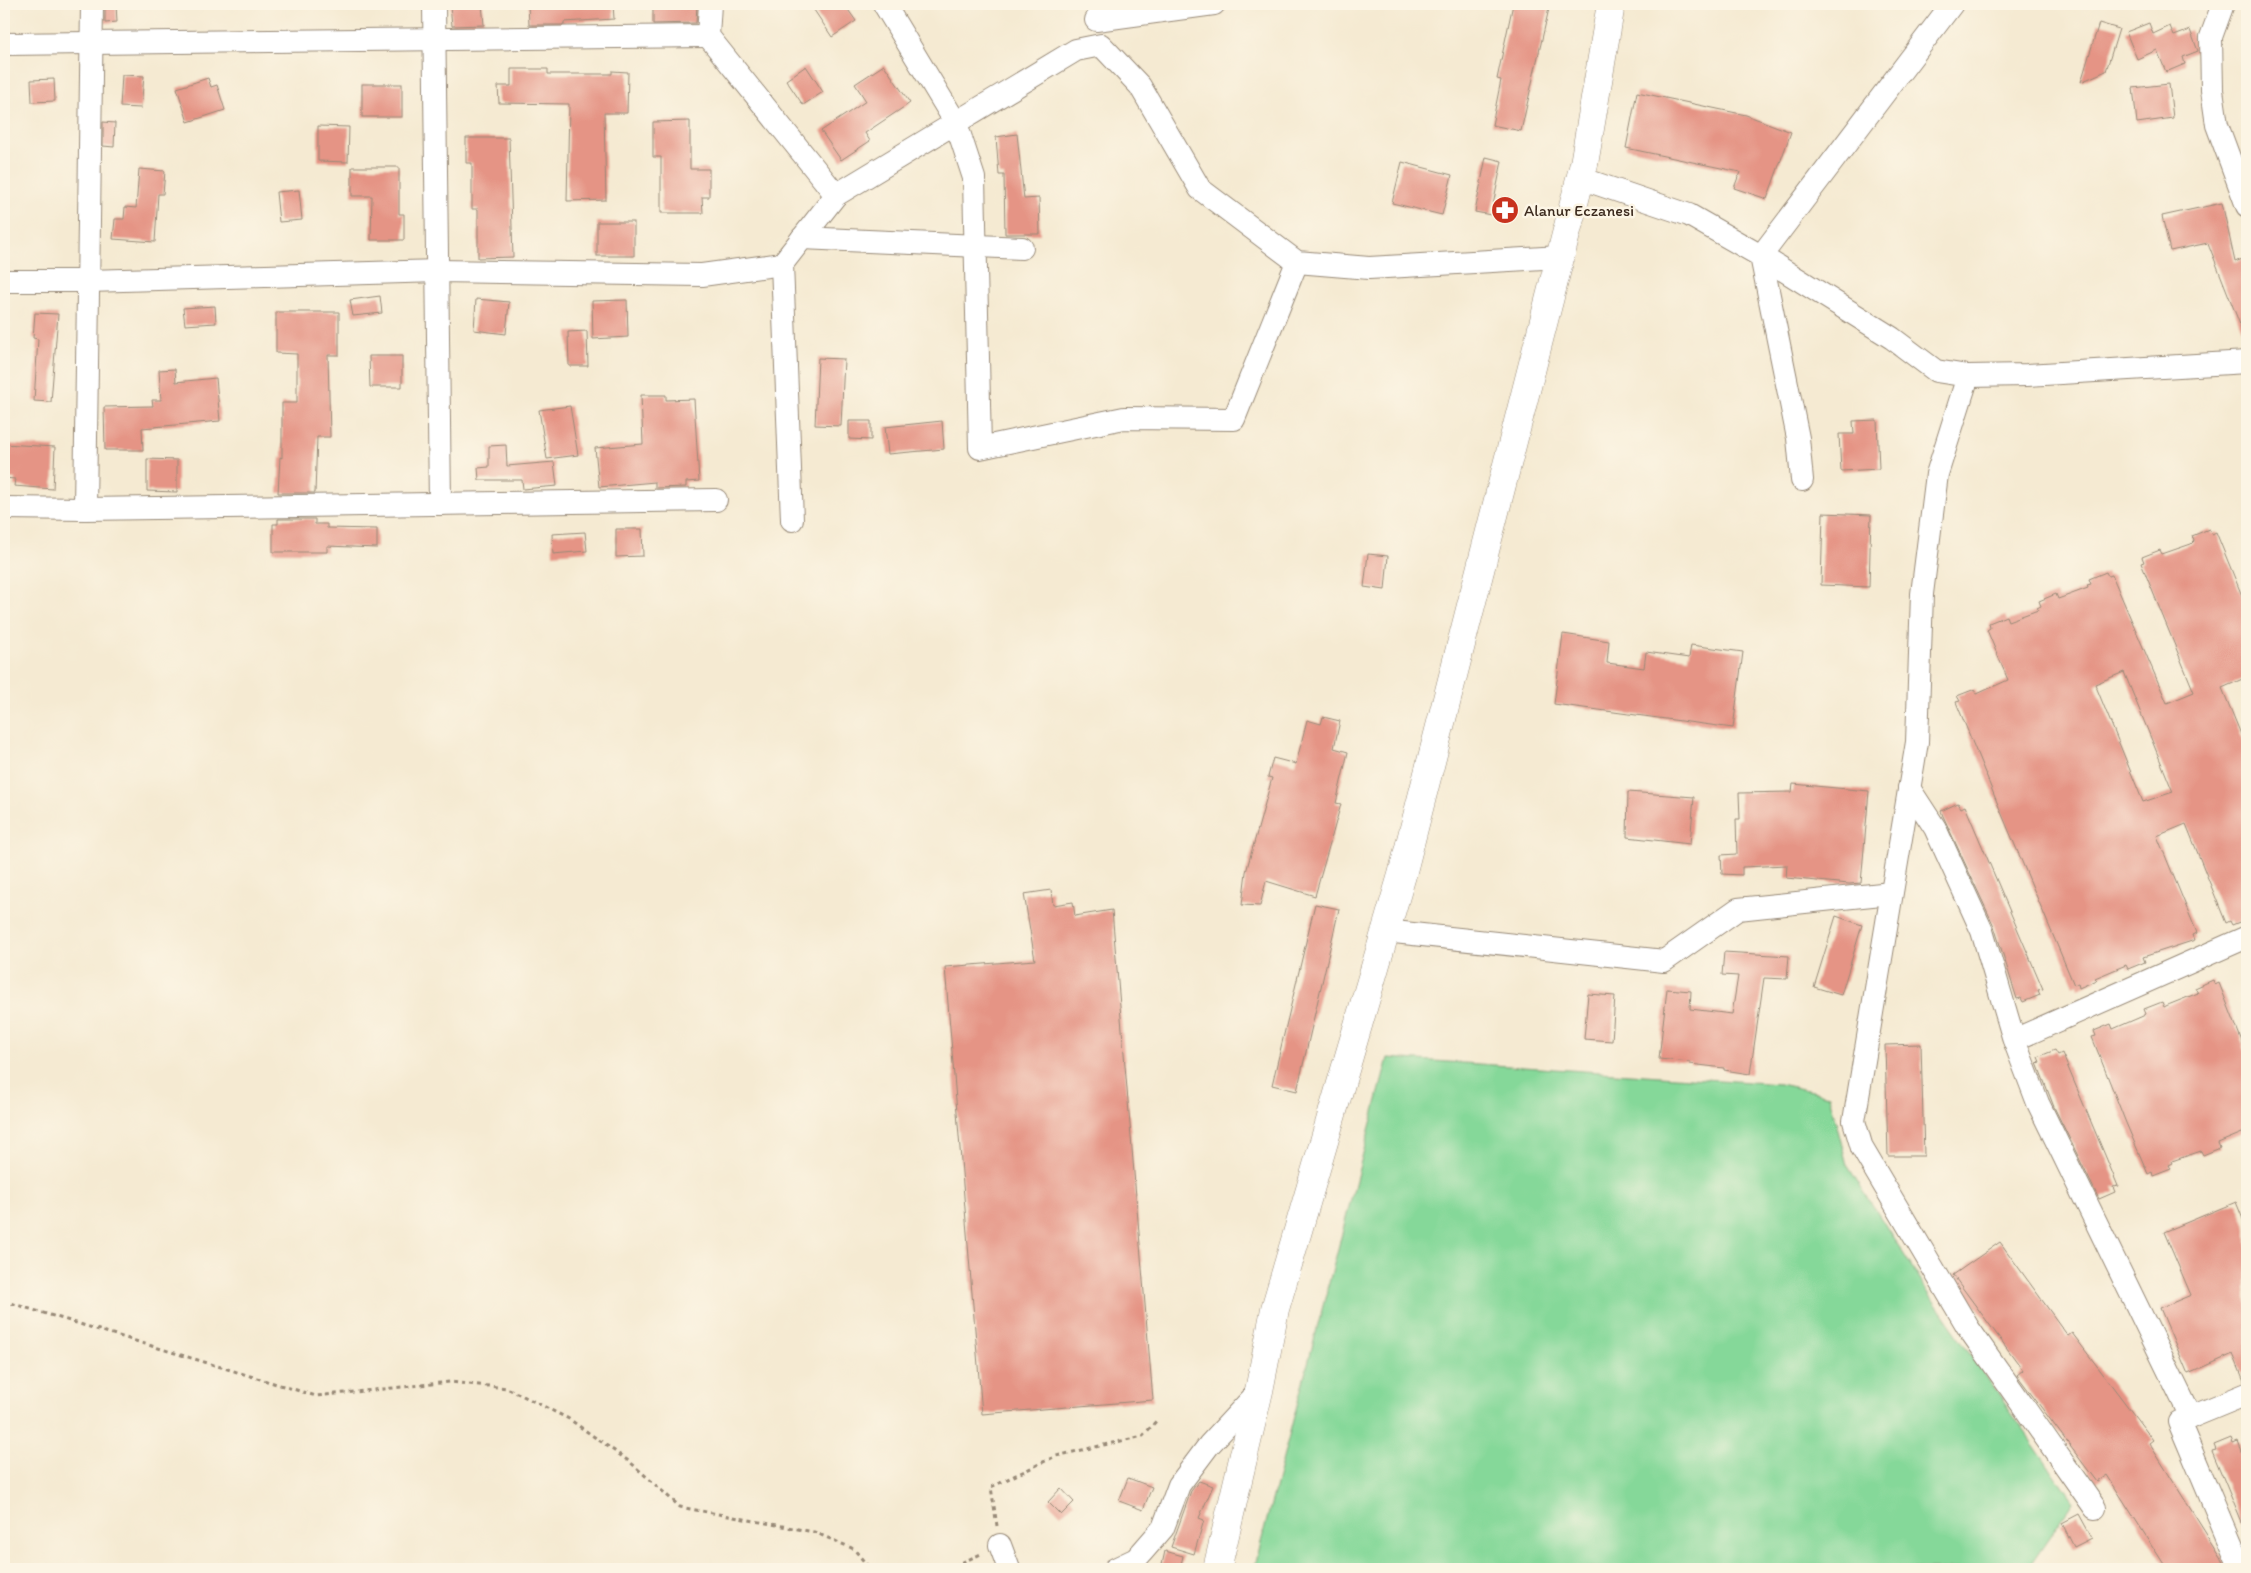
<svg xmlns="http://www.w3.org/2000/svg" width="2251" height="1573" font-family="Itim,sans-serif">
	<rect width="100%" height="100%" fill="#fcf5e5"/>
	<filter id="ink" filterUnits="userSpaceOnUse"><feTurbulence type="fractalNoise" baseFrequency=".02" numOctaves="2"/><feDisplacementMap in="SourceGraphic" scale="10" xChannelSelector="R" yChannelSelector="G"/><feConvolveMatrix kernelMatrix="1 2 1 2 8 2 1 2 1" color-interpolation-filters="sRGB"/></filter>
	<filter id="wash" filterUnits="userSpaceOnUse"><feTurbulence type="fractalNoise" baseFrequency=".0096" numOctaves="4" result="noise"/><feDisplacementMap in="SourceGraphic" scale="20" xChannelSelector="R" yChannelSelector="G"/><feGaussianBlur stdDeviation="1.12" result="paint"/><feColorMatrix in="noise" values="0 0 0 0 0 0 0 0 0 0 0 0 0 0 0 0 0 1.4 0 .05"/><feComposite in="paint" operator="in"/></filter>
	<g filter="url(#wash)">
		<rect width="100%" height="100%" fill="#f5ead2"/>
		<path fill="#85d899" stroke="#60815c" d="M1388,1058L1780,1084L1829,1095L1847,1165L1931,1297L2073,1502L2027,1569H1254Z"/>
		<g id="blocks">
			<g fill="#e59485" fill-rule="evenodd">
				<path d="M105,4H116L117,22L105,23Z"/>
				<path d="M450,4H482L484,25L452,26Z"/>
				<path d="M528,4H613L614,19L564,22V25H529Z"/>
				<path d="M653,4H697L696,23L653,24Z"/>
				<path d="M810,4H844L856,21L832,37Z"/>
				<path d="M1513,4H1550L1521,131L1492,125L1501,80L1497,79Z"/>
				<path d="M2099,23L2119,29L2106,71L2081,82Z"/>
				<path d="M2149,23L2153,34L2170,26L2174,36L2190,30L2198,51L2183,57L2185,64L2166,72L2157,50L2137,59L2126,32Z"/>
				<path d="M884,65L910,103L865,133L870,141L841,160L821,131L866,101L855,84Z"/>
				<path d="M806,66L823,92L803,105L786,80Z"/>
				<path d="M511,69H548V74H612V71L628,72L627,113H604L606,200L567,201L569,104L499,103L498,86H511Z"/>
				<path d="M122,75L144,76L141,108L120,107Z"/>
				<path d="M208,78L211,87L217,85L225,110L188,122L177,88Z"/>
				<path d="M54,79L55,101L32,102L31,80Z"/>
				<rect x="362" y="84" width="40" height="33"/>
				<path d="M2169,84L2173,118L2137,123L2133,88Z"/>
				<path d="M1637,92L1746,115L1791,132L1767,199L1734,188L1740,172L1626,148Z"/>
				<path d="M690,121V169H709V197H702L703,213H661V157H653V122Z"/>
				<path d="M103,122L115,123L114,147L103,146Z"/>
				<path d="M318,126L349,127L348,162L318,161Z"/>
				<path d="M1017,134L1024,199L1039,198L1040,234H1005L1004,175H999L996,137Z"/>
				<path d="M466,138H509L513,257L478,258V209H472V163H466Z"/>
				<path d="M1486,157L1502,161L1491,215L1475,212Z"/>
				<path d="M1402,162L1452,175L1442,215L1392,203Z"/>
				<path d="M352,167H399V214H404V240H371L372,196H352Z"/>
				<path d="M139,169L165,171L163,194H158L155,242L113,239L115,219H124L125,207L136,208Z"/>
				<path d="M299,190L302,220L279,222L276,192Z"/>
				<path d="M2222,203L2235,262L2247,257L2246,340L2208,243L2170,251L2162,216Z"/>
				<rect x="597" y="222" width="37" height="34"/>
				<path d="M380,296L382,313L353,316L350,300Z"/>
				<path d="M476,299L509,302L506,334L474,330Z"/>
				<path d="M627,300L628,337L593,339L592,301Z"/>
				<path d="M215,306L216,323L185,325L183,308Z"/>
				<path d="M276,312H339V355H328L330,437H317L315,493H278L280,457L282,458V403H297V354L276,353Z"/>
				<path d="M35,313L58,314L51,402L34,401L38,339L33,338Z"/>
				<path d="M587,331L588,366H569L568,332Z"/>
				<path d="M369,356H402V387H370Z"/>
				<path d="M818,358L844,359L841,426L815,425Z"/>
				<path d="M175,369L176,382L216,378L220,421L142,428L143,450H105L104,407L153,406L152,400H161L159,370Z"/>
				<path d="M641,395H666V400L694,399L699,481L686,482V487L655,488V482L599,487L595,448L643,444Z"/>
				<path d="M570,406L578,455L547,459L539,410Z"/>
				<path d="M1877,420L1879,469L1841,471L1839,434H1854L1853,421Z"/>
				<path d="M849,421H871V440L849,439Z"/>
				<path d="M942,421L944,449L888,454L885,427Z"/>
				<path d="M4,444L55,447L53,489L14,486L15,479L4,478Z"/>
				<path d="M506,445L507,466L554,462L557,486L523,489L522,480H479L478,468L489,467V446Z"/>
				<path d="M147,459L177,460V492L147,491Z"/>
				<path d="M1823,513L1871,515L1869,587L1821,585Z"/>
				<path d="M278,519H315V524H327V528L377,529V548L327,546V552H273V524H278Z"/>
				<path d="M616,529H642L643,556L616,557Z"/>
				<path d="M2209,529L2212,534L2216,532L2247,608V677L2222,688L2247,749V919L2232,925L2230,921L2226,923L2186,824L2157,836L2197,933L2193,935L2195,940L2143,957L2145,962L2128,969L2126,965L2095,978L2097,980L2079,988L2078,983L2074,985L2001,812L1956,702L1960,701L1957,696L1975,689L1977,694L2008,680L1987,630L1990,628L1989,623L2006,616L2008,621L2038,610L2037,608L2041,606L2039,601L2056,594L2058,599L2088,588L2087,585L2091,584L2089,579L2106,572L2108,576L2112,575L2167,703L2194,692L2141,563L2144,562L2142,557L2160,550L2162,554L2191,544L2194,541L2192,536ZM2124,672L2173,792L2143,802L2095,684Z"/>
				<path d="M585,532L587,551L553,554L552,534Z"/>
				<path d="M1368,554L1388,556L1385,590L1364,587Z"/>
				<path d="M1563,634L1609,641L1607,663L1644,668L1646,652L1689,658L1691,645L1743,652L1733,728L1554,704Z"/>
				<path d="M1323,717L1340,721L1334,748L1348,752L1336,803L1341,804L1315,896L1266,881L1260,906L1242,905L1246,872L1272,778L1268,777L1273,758L1296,764L1307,720L1321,724Z"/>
				<path d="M1793,784L1869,791L1861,883L1849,884L1786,878L1787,865L1742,867V875L1722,874L1721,855L1737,854L1736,819H1740L1739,793L1792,792Z"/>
				<path d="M1628,792L1694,797L1690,844L1627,837Z"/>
				<path d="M1958,803L1961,808L1965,806L2043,989L2038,990L2040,995L2023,1002L2021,998L2017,999L1994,926L1943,816L1941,811Z"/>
				<path d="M1051,890L1053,905L1073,902L1075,916L1112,910L1153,1400L982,1414L945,967L1035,960L1024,894Z"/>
				<path d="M1315,904L1339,909L1297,1091L1272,1085Z"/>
				<path d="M1836,916L1862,925L1841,995L1814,987Z"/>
				<path d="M1724,952L1789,956L1787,979L1764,978L1750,1074L1724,1070V1068L1690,1064V1062L1659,1059L1667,989L1691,991L1690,1009L1732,1014L1738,976L1722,975Z"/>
				<path d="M2213,980L2215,985L2219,983L2247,1054V1131L2218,1143L2220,1148L2203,1155L2201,1151L2172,1161L2173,1163L2169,1165L2171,1169L2153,1176L2152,1172L2148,1174L2126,1123L2092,1037L2096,1036L2094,1031L2111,1024L2113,1029L2143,1016L2146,1014L2144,1009L2162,1002L2164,1007L2168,1005L2198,993L2195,988Z"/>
				<path d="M1588,994L1615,996L1612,1041L1584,1039Z"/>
				<path d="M1921,1044L1924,1156H1888L1885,1045Z"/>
				<path d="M2055,1050L2058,1055L2062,1053L2118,1186L2113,1187L2115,1192L2099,1199L2054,1107L2037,1063L2040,1062L2038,1057Z"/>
				<path d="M2236,1202L2247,1229V1381H2244L2233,1354L2188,1374L2160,1308L2191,1295L2164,1232Z"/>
				<path d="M2000,1242L2068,1336L2072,1333L2153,1440L2149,1443L2222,1559L2227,1569H2167L2107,1475L2097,1482L2017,1375L2023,1370L1953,1275Z"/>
				<path d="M2231,1438L2233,1443L2238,1441L2247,1464V1535L2212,1451L2216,1450L2214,1445Z"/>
				<path d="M1128,1478L1152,1487L1143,1510L1119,1501Z"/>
				<path d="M1199,1481L1213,1486L1199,1518L1204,1520L1194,1554L1171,1547L1191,1491Z"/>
				<path d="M1061,1488L1074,1502L1061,1515L1048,1502Z"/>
				<path d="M2079,1514L2092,1538L2074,1547L2062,1523Z"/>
				<path d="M1165,1551L1183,1556L1180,1569H1161Z"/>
			</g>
		</g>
	</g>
	<g filter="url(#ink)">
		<use href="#blocks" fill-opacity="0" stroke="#988a78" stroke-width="1"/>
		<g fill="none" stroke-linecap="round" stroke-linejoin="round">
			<g stroke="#988a78" stroke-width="24">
				<g id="minor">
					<path d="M434,4L440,504"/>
					<path d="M710,4L708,36L836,195L1076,50L1101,45L1140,86L1200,189L1297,262L1369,268L1560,257"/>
					<path d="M884,4L956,123L974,178L980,448L1124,418L1234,419L1297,262"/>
					<path d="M2223,4L2211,37L2212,90L2217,125L2247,206"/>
					<path d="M1096,20L1214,4"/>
					<path d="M4,44L708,36"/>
					<path d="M1580,178L1689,215L1761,256L1892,338L1936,371L1968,376L2027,375L2247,362"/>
					<path d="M802,238L1022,248"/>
					<path d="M4,281H88L439,271L702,275L782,264"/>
					<path d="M1968,376L1937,474L1922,594L1917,742L1854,1121L1862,1148L1969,1329L2095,1508"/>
					<path d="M1802,480L1798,438L1761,256L1952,4"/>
					<path d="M4,508L85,509L92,4"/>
					<path d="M85,509L716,500"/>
					<path d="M792,520L782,264L836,195"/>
					<path d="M1909,788L1935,828L1982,931L2014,1040L2038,1103L2191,1417"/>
					<path d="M1385,931L1664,961L1738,909L1891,893"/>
					<path d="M2014,1040L2247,937"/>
					<path d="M1000,1545L1009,1569"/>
					<path d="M1115,1569L1136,1559L1163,1528L1179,1485L1209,1445L1259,1391"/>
					<path d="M2241,1569L2179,1422L2247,1394"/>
				</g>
			</g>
			<g stroke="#988a78" stroke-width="29">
				<path id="major" d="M1217,1569L1259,1391L1275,1309L1402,875L1584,164L1611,4"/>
			</g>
			<g stroke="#988a78" stroke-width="3" stroke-dasharray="4 4" stroke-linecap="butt">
				<path d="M4,1301L316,1396L450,1382L507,1388L569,1419L630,1462L680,1507L814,1532L854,1549L870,1569"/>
				<path d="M997,1526L991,1487L1056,1456L1143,1436L1158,1419"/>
				<path d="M947,1569L981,1554"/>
			</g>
			<use href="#minor" stroke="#fff" stroke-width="22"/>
			<use href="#major" stroke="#fff" stroke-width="28"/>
		</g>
	</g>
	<defs>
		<g id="pharmacy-disc" transform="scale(1.4375)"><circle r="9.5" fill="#c8321e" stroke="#fcf5e5"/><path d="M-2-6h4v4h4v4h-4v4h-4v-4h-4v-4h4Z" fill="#fff"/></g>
	</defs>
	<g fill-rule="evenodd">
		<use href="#pharmacy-disc" x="1505" y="210"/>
	</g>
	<g text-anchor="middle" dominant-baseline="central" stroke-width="5" stroke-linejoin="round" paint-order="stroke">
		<g font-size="16" fill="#3b2a1e" stroke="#fcf5e5" text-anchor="start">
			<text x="1524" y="210">Alanur Eczanesi</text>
		</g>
	</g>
	<rect width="2251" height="1573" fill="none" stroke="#fcf5e5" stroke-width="20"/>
</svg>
